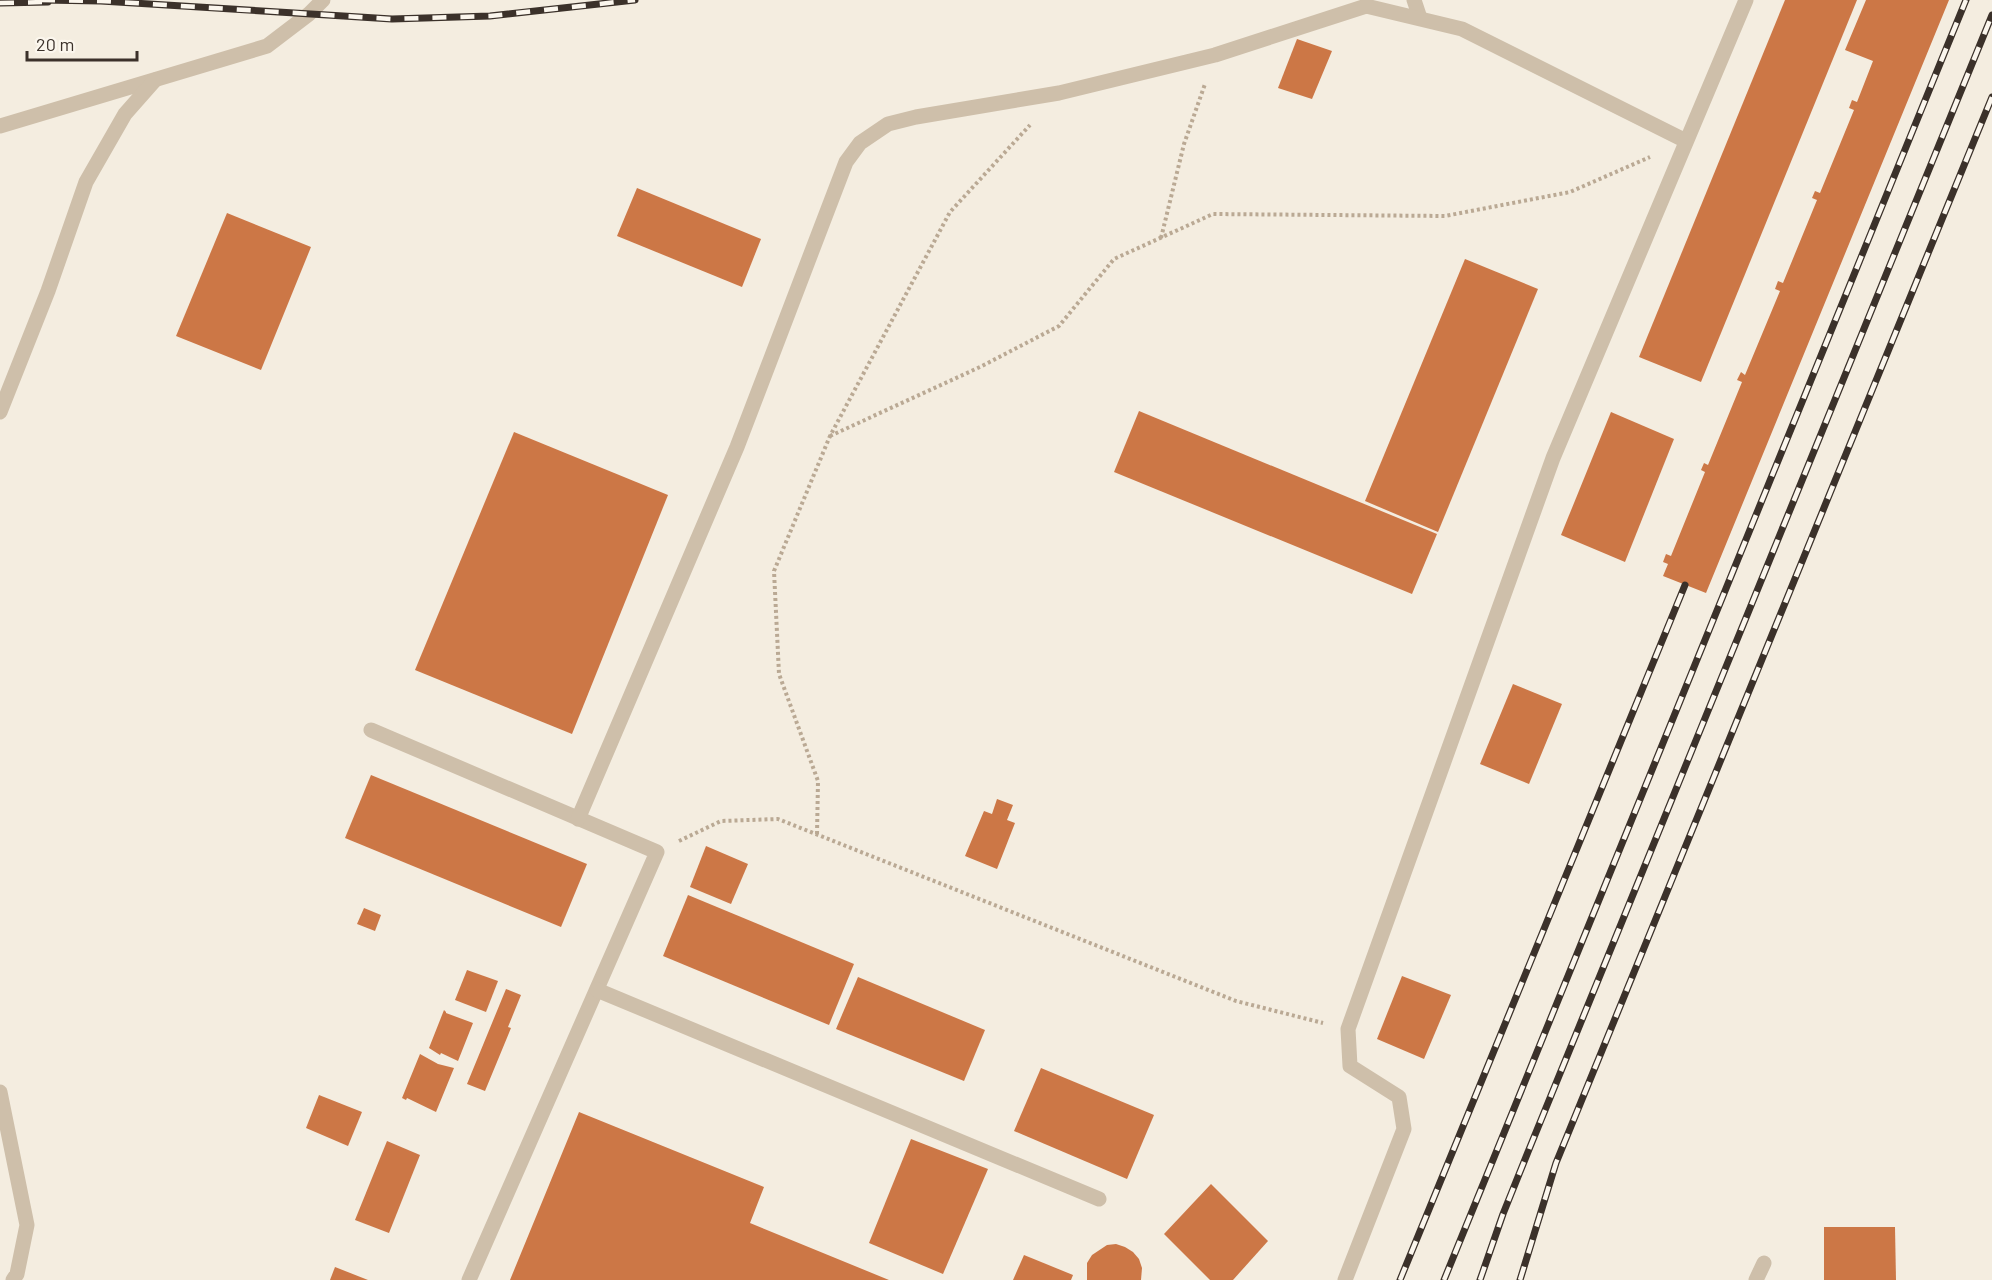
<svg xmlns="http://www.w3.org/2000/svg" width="1992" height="1280" font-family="Barlow,sans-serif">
	<rect width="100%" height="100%" fill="#f4ede0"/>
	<g fill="#cc7746">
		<path d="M1785,0H1857L1701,382L1639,357Z"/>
		<path d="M1866,0H1949L1706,593L1663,576L1668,564L1663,562L1666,554L1671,556L1705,472L1701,470L1704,463L1708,465L1742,382L1737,380L1741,372L1745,375L1780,291L1775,289L1778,281L1783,283L1817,200L1812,198L1815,191L1820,193L1854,110L1849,108L1852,100L1857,102L1873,61L1845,50Z"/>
		<path d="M1297,39L1332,51L1312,99L1278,88Z"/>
		<path d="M637,188L761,239L742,287L617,236Z"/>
		<path d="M227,213L311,247L261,370L176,336Z"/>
		<path d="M1465,259L1538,289L1438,532L1365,501Z"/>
		<path d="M1139,411L1437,534L1412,594L1114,472Z"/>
		<path d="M1611,412L1674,439L1625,562L1561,535Z"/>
		<path d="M514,432L668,495L572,734L415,670Z"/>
		<path d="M1513,684L1562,704L1529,784L1480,764Z"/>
		<path d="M371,775L587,864L561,927L345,838Z"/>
		<path d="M997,799L1013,805L1007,820L1015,823L997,869L965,856L984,811L992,814Z"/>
		<path d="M706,846L748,864L731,904L690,887Z"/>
		<path d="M688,895L854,964L829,1025L663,956Z"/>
		<path d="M364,908L381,915L375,931L357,924Z"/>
		<path d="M467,970L498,981L486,1012L455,1000Z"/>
		<path d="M1402,976L1451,995L1424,1059L1377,1039Z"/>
		<path d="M858,977L985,1030L964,1081L836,1029Z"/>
		<path d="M506,989L521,995L508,1027L511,1028L485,1091L467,1084Z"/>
		<path d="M444,1010L446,1012V1013L473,1023L458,1061L441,1053L440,1055L429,1048Z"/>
		<path d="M420,1054L438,1064L454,1068L436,1112L407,1098L406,1100L402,1098Z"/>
		<path d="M1041,1068L1154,1115L1127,1179L1014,1131Z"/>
		<path d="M319,1095L362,1112L348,1146L306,1128Z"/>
		<path d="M579,1112L764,1187L750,1223L889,1280H510Z"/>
		<path d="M911,1139L988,1169L943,1274L869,1243Z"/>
		<path d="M387,1141L420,1155L389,1233L355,1220Z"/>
		<path d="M1211,1184L1268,1241L1233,1280H1210L1164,1234Z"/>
		<path d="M1824,1227H1895L1896,1280H1824Z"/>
		<path d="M1116,1244L1125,1247L1133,1252L1139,1259L1142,1268L1141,1280H1087V1263L1092,1255L1107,1245Z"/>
		<path d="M1024,1255L1073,1275L1071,1280H1013Z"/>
		<path d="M335,1267L368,1280H330Z"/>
	</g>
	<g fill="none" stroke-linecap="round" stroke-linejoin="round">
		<g stroke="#baa994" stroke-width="4" stroke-dasharray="3 3" stroke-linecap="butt">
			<path d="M1161,238L1184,144L1205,84"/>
			<path d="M830,436L980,367L1059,326L1114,259L1213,214L1445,216L1570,192L1650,157"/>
			<path d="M817,834L818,781L779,674L774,571L830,436L950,212L1030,125"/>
			<path d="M679,841L721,821L778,819L1236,1001L1323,1023"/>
		</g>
		<g stroke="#cebfaa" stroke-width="15">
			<path d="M1414,0L1420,18"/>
			<path d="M0,126L267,46L309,14L323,0"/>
			<path d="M0,412L48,291L86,182L125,114L155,80"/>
			<path d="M371,730L657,852L469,1280"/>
			<path d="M578,819L737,447L846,162L860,143L888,124L916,117L1059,93L1215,55L1366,6L1462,29L1686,141"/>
			<path d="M597,990L1099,1199"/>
			<path d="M0,1092L27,1225L17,1274L13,1280"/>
			<path d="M1345,1280L1404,1129L1399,1097L1350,1066L1348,1029L1553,458L1746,0"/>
			<path d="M1756,1280L1764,1263"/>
		</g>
		<g stroke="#3b312a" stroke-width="7">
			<g id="rail">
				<path d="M41,0L101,1L392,19L490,16L635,0"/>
				<path d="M0,3L48,2"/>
				<path d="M1400,1280L1685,585"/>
				<path d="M1444,1280L1966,0"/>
				<path d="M1480,1280L1503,1214L1530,1147L1992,15"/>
				<path d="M1520,1280L1556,1163L1992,97"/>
			</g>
		</g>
		<use href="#rail" stroke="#fbf6ed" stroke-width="4.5" stroke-dasharray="14" stroke-linecap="butt"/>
	</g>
	<path d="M27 51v9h110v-9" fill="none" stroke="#3b312a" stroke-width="3"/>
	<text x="36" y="51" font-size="18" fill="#3b312a" stroke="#fbf6ed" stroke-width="4.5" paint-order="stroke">20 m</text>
</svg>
